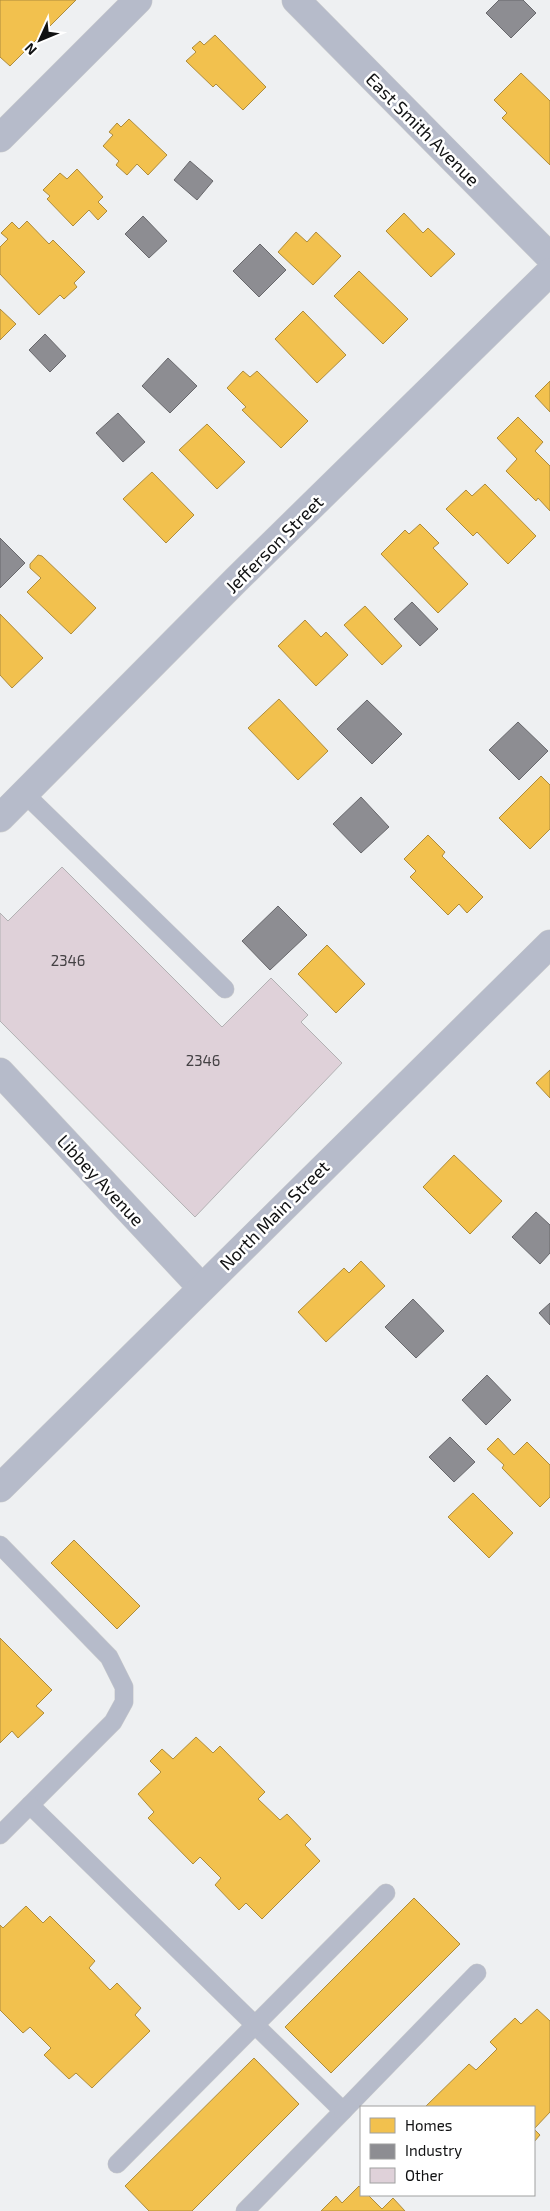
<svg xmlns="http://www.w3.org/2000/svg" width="550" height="2211" font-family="'Exo 2',sans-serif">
	<rect width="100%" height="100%" fill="#eef0f2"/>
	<g fill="#f2c14e" stroke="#ae8c3c">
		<path d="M0,0H76L10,66L0,57Z"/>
		<path d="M215,35L266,87L243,110L216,84L213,87L186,61L196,52L192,48L200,41L204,45Z"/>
		<path d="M521,73L550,101V165L502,118L507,113L494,100Z"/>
		<path d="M129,119L167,155L148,175L137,164L127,175L116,165L119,161L103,146L113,135L109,132L117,123L121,127Z"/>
		<path d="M77,169L103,197L98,202L107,211L98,220L89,210L73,226L47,199L50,196L43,190L60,173L67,179Z"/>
		<path d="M404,213L423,233L428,228L455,254L431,277L386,231Z"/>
		<path d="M27,221L49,244L53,240L85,272L74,283L77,287L64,299L60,295L39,315L0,274V247L8,239L1,233L12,222L19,229Z"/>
		<path d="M296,232L307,242L316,232L341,256L313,285L278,252Z"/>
		<path d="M359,271L408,319L383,344L334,296Z"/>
		<path d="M0,309L16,324L0,340Z"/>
		<path d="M303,311L346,355L317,383L275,339Z"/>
		<path d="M243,371L250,377L257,371L308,421L281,448L242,410L246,407L227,388Z"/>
		<path d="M550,381V412L535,396Z"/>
		<path d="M518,417L543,442L535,451L550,466V511L538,498L536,501L506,471L517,459L497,438Z"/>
		<path d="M207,424L245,462L217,489L179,450Z"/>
		<path d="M152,472L194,515L166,543L123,499Z"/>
		<path d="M485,484L536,536L508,564L477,532L473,536L446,509L466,490L472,496Z"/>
		<path d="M420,524L439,543L433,548L468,584L438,613L381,554L405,530L409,534Z"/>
		<path d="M38,555L42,556L96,608L71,634L27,592L41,578L30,568V564Z"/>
		<path d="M365,606L402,646L382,665L344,625Z"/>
		<path d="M0,614L43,658L12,688L0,675Z"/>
		<path d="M305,620L321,637L326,632L348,655L316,686L278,646Z"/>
		<path d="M279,699L328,751L298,780L248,728Z"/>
		<path d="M541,776L550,785V829L530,849L499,818Z"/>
		<path d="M428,835L445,852L442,856L483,897L467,913L459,904L448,915L410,877L416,871L404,859Z"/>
		<path d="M327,945L365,984L336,1013L298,974Z"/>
		<path d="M550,1070V1098L536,1083Z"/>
		<path d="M454,1155L502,1201L470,1234L423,1187Z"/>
		<path d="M361,1261L385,1286L326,1342L298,1312L344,1268L349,1273Z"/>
		<path d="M498,1438L514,1455L527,1442L550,1465V1497L540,1507L502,1468L504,1465L487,1449Z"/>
		<path d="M473,1493L513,1533L489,1558L448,1517Z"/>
		<path d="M74,1540L140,1606L117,1629L51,1563Z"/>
		<path d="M0,1638L52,1690L36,1706L44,1713L18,1738L12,1731L0,1743Z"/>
		<path d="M196,1737L213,1753L220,1746L265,1792L258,1799L280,1820L287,1814L311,1839L305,1845L320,1861L262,1919L246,1903L239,1910L215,1885L221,1878L200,1857L193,1864L148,1818L154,1812L138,1794L161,1772L150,1761L162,1749L173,1759Z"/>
		<path d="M414,1898L460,1944L331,2073L285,2027Z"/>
		<path d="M26,1906L43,1923L50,1916L95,1961L89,1968L110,1990L117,1983L141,2008L135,2015L150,2031L92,2088L76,2073L69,2079L44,2055L51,2048L30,2027L23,2033L0,2010V1925L3,1928Z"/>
		<path d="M537,2009L550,2021V2112L534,2129V2107H425L469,2064L476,2070L497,2049L490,2042L515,2018L521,2024Z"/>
		<path d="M254,2058L299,2104L192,2211H149L125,2186Z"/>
		<path d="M534,2129L540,2135L534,2142Z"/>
		<path d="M359,2186L361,2188V2195H368L382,2209L393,2198L405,2211H321L336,2196L342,2203Z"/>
	</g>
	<g fill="#8d8d92" stroke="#68686c">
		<path d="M499,0H523L536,13L511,38L486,13Z"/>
		<path d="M190,161L213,181L197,200L174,180Z"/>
		<path d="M143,216L167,241L149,258L125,234Z"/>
		<path d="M260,244L286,270L259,297L233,271Z"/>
		<path d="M45,334L66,356L50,372L29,350Z"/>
		<path d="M168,358L197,386L170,413L142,386Z"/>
		<path d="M118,413L145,442L123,462L96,433Z"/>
		<path d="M0,538L25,563L0,588Z"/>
		<path d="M412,602L438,629L420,646L394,619Z"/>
		<path d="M367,700L402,734L372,764L337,729Z"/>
		<path d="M518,722L548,751L519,780L489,750Z"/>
		<path d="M361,797L389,827L361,853L333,824Z"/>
		<path d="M278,906L307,935L270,970L242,941Z"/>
		<path d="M536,1212L550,1225V1253L540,1264L512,1237Z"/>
		<path d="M413,1299L444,1331L416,1358L385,1327Z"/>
		<path d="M550,1303V1325L539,1313Z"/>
		<path d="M487,1375L511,1400L486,1425L462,1400Z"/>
		<path d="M450,1437L475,1462L454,1482L429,1457Z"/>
	</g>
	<path fill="#dfd1d9" stroke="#b2b1b3" d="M62,867L222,1027L271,978L308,1015L301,1022L342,1063L195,1217L0,1021V913L8,921Z"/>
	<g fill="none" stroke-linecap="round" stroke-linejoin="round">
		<g stroke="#cbcccd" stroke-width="19">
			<g id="service">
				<path d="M25,794L225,989"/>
				<path d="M0,1545L109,1657L124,1687V1702L113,1722L0,1835"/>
				<path d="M30,1805L343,2111L245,2211"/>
				<path d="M343,2111L477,1973"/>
				<path d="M117,2164L386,1893"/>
			</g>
		</g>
		<g stroke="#cbcccd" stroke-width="29">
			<g id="minor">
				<path d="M296,0L550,257"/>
				<path d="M0,138L138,0"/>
				<path d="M0,818L237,579L550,272"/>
				<path d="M0,1072L201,1287"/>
				<path d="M0,1488L550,944"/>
			</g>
		</g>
		<use href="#service" stroke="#b6bbca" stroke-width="18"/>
		<use href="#minor" stroke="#b6bbca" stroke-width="28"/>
	</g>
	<g text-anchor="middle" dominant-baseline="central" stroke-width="5" stroke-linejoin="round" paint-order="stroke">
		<g font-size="15" fill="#444144">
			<text x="68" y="960">2346</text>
			<text x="203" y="1060">2346</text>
		</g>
		<g font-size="18" fill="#101112" stroke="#fff">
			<text transform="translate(423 129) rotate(45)">East Smith Avenue</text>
			<text transform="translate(274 544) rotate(-45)">Jefferson Street</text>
			<text transform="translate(101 1180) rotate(47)">Libbey Avenue</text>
			<text transform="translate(274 1215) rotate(-45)">North Main Street</text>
		</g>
	</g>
	<rect x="360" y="2106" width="175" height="90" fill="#ffffff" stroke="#9fa0a0"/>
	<rect x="370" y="2118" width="25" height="15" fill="#f2c14e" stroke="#9fa0a0"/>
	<text x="405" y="2131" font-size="15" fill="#101112">Homes</text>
	<rect x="370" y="2144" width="25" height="15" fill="#8d8d92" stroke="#9fa0a0"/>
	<text x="405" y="2156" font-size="15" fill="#101112">Industry</text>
	<rect x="370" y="2168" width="25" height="15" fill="#dfd1d9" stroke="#9fa0a0"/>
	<text x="405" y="2181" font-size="15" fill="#101112">Other</text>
	<g transform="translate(40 40) rotate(226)" stroke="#ffffff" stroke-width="4" paint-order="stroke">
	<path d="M0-4L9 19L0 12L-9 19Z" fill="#101112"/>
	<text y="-8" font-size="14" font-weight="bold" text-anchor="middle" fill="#101112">N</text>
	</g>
</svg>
